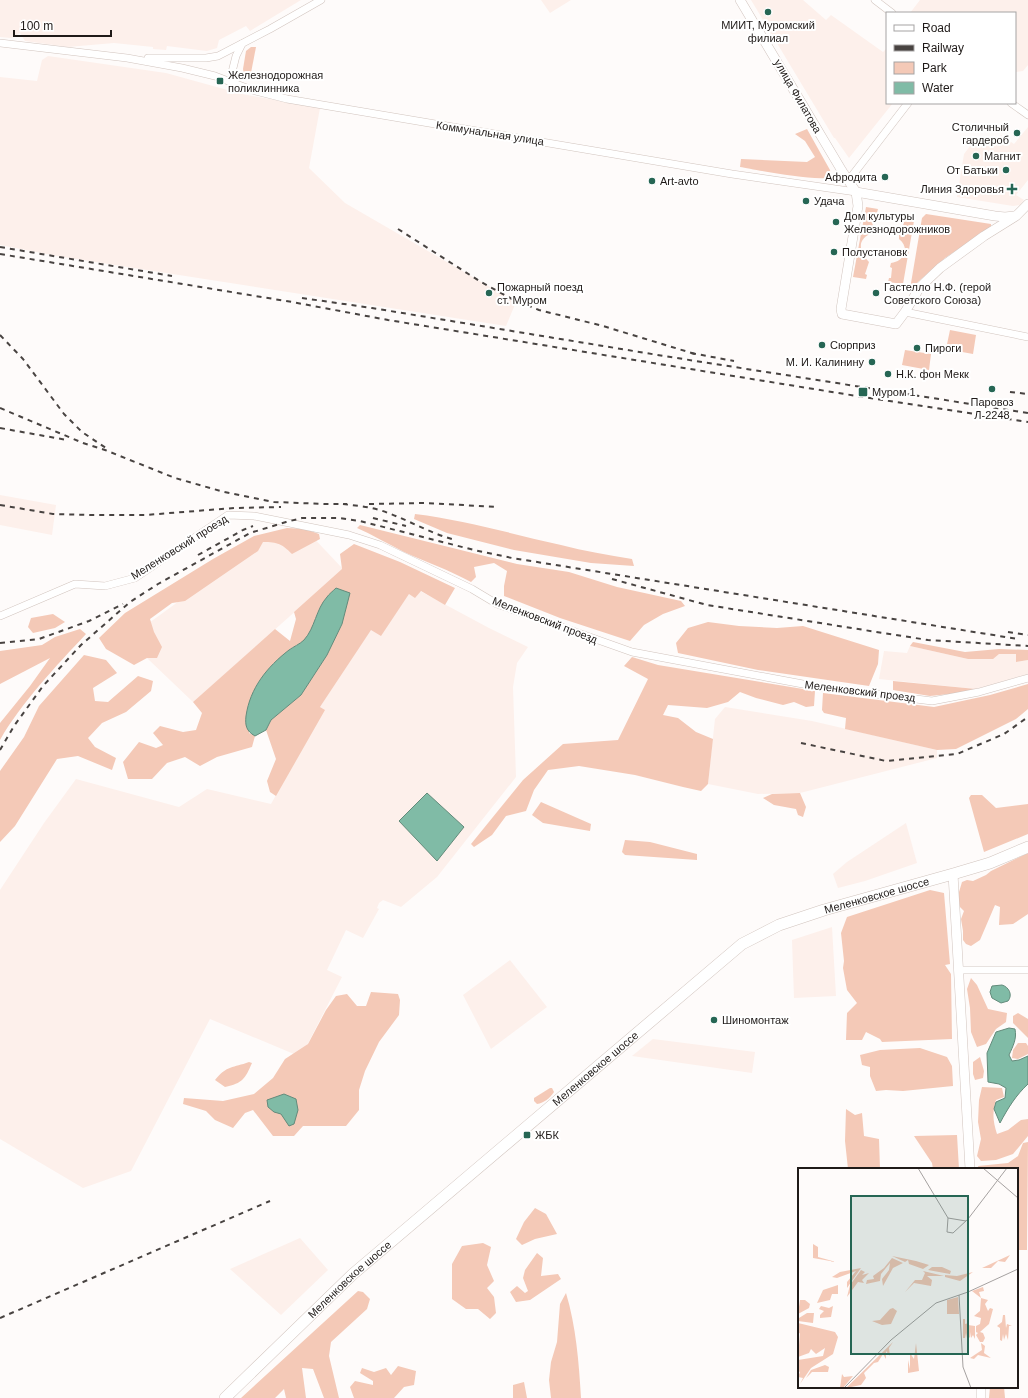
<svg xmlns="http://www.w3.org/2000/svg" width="1028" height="1398" font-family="Arial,sans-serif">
	<rect width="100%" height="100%" fill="#fefbfa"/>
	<g fill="#fdf0eb">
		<path d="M0,0H301L250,31L246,26L219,40L217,48L207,51L167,46L166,50L153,49V47L114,43L68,47L25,41L20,33L11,38L0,37Z"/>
		<path d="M541,0H571L550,13Z"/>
		<path d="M751,0H803L826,20L831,15L883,52L887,48V103H893L849,158L835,138H834Z"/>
		<path d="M920,0H1028V65L1023,71L1015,72V13H910Z"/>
		<path d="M48,56L166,73L242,94L320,108L309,168L345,203L516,302L506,326L57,256L0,245V77L37,81L42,60Z"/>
		<path d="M1028,127V180L1016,195L1024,200L1020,205L1013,206L957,197L964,154L977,137L989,146L993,142L995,143L1001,135L1014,144Z"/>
		<path d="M0,495L56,505L52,535L0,525Z"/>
		<path d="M308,532L343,569L193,702L127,639L263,540Z"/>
		<path d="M420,591L489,628L528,647L517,663L513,687L516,777L437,877L401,907L383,900L379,903L377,908L379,909L363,938L346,930L327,970L342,977L301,1057L210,1019L131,1171L83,1188L0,1139V890L44,823L76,779L179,807L207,789L271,804L324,710L320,707L371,629L381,635L409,594Z"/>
		<path d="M910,646L968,659L999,654H1016V662L1028,660V674L976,689L879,679L884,651L907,653Z"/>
		<path d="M725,707L812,721L937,750V758L800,793L758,794L708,784L715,719Z"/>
		<path d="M906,823L917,863L865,881L838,888L833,874L847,862Z"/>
		<path d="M832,927L836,996L794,998L792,940Z"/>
		<path d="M510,960L547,1007L491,1049L463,995Z"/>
		<path d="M653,1039L755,1052L752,1073L632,1056Z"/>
		<path d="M300,1238L328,1270L281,1315L230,1269Z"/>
	</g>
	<g fill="#f4c9b7">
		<path d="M251,47H256L250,78L244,75L243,69L246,51Z"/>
		<path d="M807,129L830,170L831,177C818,182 757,170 740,167L741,159L807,162L815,157L805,141L795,134Z"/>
		<path d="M866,207L878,209L876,216H874L872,229H874L873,233C857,238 858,251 869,262L865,274L867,275L866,279L853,277Z"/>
		<path d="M903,213L915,215L903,284L888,282L889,278H891L892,268L890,267L891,263C905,261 910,248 899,239V235H901L904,221L902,220Z"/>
		<path d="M926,214L991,224V227L945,258L910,289L922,218Z"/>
		<path d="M950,330L976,335L973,354L946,349Z"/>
		<path d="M905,350L931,354L929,370L902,365Z"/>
		<path d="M415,514C464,520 512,534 561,545C584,551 608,555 632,559L634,566L591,563L514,550L447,533L414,519Z"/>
		<path d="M360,525L517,564L569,572L617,587L681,601L685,606L663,614L644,625L630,641L560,618L504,596V586L507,571L494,563L474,567L476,577L471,582C449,570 426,562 404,552C388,544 373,535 357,528Z"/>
		<path d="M287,528L305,529L319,534L320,539L292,554C282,544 278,542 263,542L258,551L185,601L172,603L150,619L154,632L162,647L157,658H147L134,665L106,649L99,638L125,613L213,559L254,536Z"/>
		<path d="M354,544L400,562L455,588L445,605L421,591L415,598L409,594L381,636L371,630L320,707L325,710L276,796L270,792L267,781L276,759L266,730L271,720L301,695L327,655L342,624L317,614L313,627L304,641L290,649L273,664L257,684L249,733L255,736L252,747L217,757L200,766L185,757L167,763L152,779H128L123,762L139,742L156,748L163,745L153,733L160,726L183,732L196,730L202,713L193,702L275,629L290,641L296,619L294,612L342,569L340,554Z"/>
		<path d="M53,614L65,622L55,628L33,633L28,627L31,618Z"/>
		<path d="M708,622L739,626L777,628L803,626L879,650L878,664L869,686L758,670L678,653L676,643L688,628Z"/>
		<path d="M80,629L86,634C57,665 21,703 0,740V723L30,686L50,658L0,684V651L42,645L55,637Z"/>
		<path d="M913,642L965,652L999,649L1028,650V660L1016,662V654H999L993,659H968L910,646Z"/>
		<path d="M84,655L106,660L117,673L93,688L95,701L108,702L138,676L153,681L151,691L126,712L102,723L88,738L95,747L116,758L112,770L78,756L57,759L15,826L0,842V771L24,737L39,706Z"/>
		<path d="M632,657L658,665L815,691L814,706L806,707L794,702L783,705L756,698L740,692L728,702L707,708L668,705L663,715L678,718L696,732L713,739L708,784L701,791L683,787L635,775L579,766L548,770L534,790L526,811L506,816L492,835L474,847L471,844L523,780L563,744L618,740L648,679L624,666Z"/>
		<path d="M893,681L976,689L969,692L930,696L893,690Z"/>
		<path d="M1028,684V709L1016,719L956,749L937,750L845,729L846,718L824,713L822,710L823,693L934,707L990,695Z"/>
		<path d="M800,793L806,807L803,817L798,815L796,809L774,805L763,798L772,794Z"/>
		<path d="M971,795H982L996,808L1028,804V834L984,852L969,798Z"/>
		<path d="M541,802L591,824L590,831L543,823L532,815Z"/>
		<path d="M625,840L650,842L697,854V860L625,855L622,852Z"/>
		<path d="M1028,853V914L1013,924L999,925L1000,907L995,905L980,940L971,946L966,944L963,940V931L961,919L964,911L959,906V892L962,882L967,880L973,881L986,875L991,871Z"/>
		<path d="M930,890L944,893L950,964L945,965L951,974L952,1039L882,1042L880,1039L866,1032L862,1040H846L847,1013L857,1003L847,990L843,968L844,961L841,933L847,917Z"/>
		<path d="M971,978L977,985L988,1009L1007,1013L1006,1022L996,1029L986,1044L977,1047L971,1032L970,1008L967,989Z"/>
		<path d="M371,992L398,994L400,1000L399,1015L379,1042L365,1071L359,1090V1110L346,1126H303L294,1136H273L253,1110L245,1113L233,1128L215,1120L206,1111L183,1104L184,1098L223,1101L254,1094L273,1078L285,1059L308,1044L326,1010L336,996L347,994L357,1006H366Z"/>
		<path d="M1018,1013L1028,1019V1038L1013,1023V1016Z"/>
		<path d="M1018,1043H1026L1028,1046V1054L1018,1059L1012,1058L1013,1050Z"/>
		<path d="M920,1048L947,1057L952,1066L953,1086L903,1091L886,1090L876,1091L870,1076V1067L862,1065L860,1055L880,1050Z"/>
		<path d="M980,1057L984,1071L983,1078L975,1080L973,1074V1062Z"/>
		<path d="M249,1062L252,1063C245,1079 243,1083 225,1087L215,1080C227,1065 233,1068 249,1062Z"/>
		<path d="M982,1087L1002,1088L1004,1097L996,1100C992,1112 993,1122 997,1134L1008,1130L1021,1120L1028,1119V1136L1013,1154L996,1160L981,1161L977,1156L981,1139L978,1122L979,1100Z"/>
		<path d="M550,1088H552L554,1092C550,1098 544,1103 537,1104L534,1101V1098Z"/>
		<path d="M846,1109L855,1115L862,1113L864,1136L879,1139L880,1169H848L845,1141Z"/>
		<path d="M957,1135L959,1169H933L932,1163L914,1136Z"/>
		<path d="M1028,1142L1027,1250H1017V1169H979L978,1166L1008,1163L1018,1156L1023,1143Z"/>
		<path d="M535,1208L546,1214L557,1234L535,1239L522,1245L516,1239L524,1222Z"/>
		<path d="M483,1243L491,1247L487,1265L494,1281L487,1288L494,1297L496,1313L490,1319L478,1309H466L452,1299V1264L462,1246Z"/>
		<path d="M537,1253L543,1258L541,1276L558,1274L561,1279L530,1300L516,1302L510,1292L517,1286L525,1293L528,1291L523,1278L525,1270Z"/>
		<path d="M358,1291L363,1292L370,1299L367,1309L331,1342L329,1356L339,1398H324L313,1369L302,1368L306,1398H286L284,1389L275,1398H241Z"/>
		<path d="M566,1293C576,1326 579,1363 581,1398H551L549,1380L551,1362L557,1342L560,1304Z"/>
		<path d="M398,1366L416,1371L414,1385L404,1387L394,1398H354L350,1387L355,1381L373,1385V1381L360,1373L362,1368L374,1372L386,1368L391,1375Z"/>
		<path d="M524,1382L527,1398H513V1385Z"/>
		<path d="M990,1387H1004L1005,1398H989Z"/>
	</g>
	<g fill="#80bba6" stroke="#638b7b">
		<path d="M336,588L350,593L342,624L327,655L301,695L271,720L266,730L255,736C246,731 245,725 246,716C250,688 267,667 289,650C293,647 300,644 304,640C315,628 316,609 327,597C329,594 333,591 336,588Z"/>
		<path d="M427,793L464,827L437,861L399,821Z"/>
		<path d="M1002,985C1009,987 1013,995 1008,1001L1001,1003L992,998L990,992L992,986Z"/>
		<path d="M1009,1028L1015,1029C1017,1039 1013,1046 1009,1055L1012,1061L1019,1060L1028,1056V1084C1016,1095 1008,1108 1000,1123L994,1109L996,1102L1005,1098L1006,1088L999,1084L988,1082L987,1053L996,1032Z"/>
		<path d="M284,1094L296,1099L298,1110L294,1124L289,1126L281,1114L274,1112L268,1107L267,1100Z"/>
	</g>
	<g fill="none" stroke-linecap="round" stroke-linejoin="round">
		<g stroke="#d1c4be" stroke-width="8">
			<g id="minor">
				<path d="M875,0L892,13"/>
				<path d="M0,43L127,58L182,68L215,76L252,90L287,99L732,174L856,192"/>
				<path d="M148,58H206L218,56L270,29L321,0"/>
				<path d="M234,84L232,72L236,56L242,44"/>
				<path d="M1011,103L1028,115"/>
				<path d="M848,181L908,103"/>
				<path d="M905,312L1028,337"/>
				<path d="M0,616L75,584L105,586L135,578L228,515L254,516L349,535L380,545L472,589L497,604L632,652L819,687L932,701L979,692L1028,678"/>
				<path d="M958,970H1028"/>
			</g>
		</g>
		<g stroke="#d1c4be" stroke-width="10">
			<g id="tertiary">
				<path d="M740,0L842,171L856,192L858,206L841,309L842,314L896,324L905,312L920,287L940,268L984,236L1016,216L1028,204"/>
				<path d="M856,192L995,216L1005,217L1014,216"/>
				<path d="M953,874L970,1169"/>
				<path d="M981,1387V1398"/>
			</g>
		</g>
		<g stroke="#d1c4be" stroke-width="12">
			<g id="secondary">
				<path id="s1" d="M225,1398L353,1274L742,944L779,925L824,910L953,874L990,863L1028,847"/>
			</g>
		</g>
		<use href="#minor" stroke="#fff" stroke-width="7"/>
		<use href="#tertiary" stroke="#fff" stroke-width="9"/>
		<use href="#secondary" stroke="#fff" stroke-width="11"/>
		<g stroke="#484341" stroke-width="2" stroke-dasharray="5 5" stroke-linecap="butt">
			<path d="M398,229L481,282L512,299L539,310L603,326L695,354"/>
			<path d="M0,247L172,276"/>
			<path d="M0,254L292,302L388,320L863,397L1028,422"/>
			<path d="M302,298L372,308L664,356L1028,413"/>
			<path d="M0,335L23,359L64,414L82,432L106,448"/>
			<path d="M691,353L734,361"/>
			<path d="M1010,392L1028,394"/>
			<path d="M0,408L83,443L105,450L175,478L224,492L274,502L325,504H347"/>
			<path d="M0,428L67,440"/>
			<path d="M343,504C358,506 374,507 388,513C410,521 430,533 452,539"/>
			<path d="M369,504L426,503L498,507"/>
			<path d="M0,505L53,514L92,515H145L234,508L281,507"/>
			<path d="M373,518L406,526"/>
			<path d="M198,555L243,530L253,526"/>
			<path d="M612,579L707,605L883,633L928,640L1028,646"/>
			<path d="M1008,632L1028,635"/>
			<path d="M0,643L39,639L89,621L123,604"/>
			<path d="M801,743L886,761L957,754L1004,734L1028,717"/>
			<path d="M0,750L14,726L43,686L81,645L130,602L158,584L250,533L286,522L302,518H340L360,521L474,550L512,558L1018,639"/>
			<path d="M0,1318L270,1201"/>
		</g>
	</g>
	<g fill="#266654" stroke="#fff" stroke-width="1.5">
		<circle cx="768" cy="12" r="4"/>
		<rect x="216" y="77" width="8" height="8" rx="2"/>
		<circle cx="1017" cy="133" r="4"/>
		<circle cx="976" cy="156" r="4"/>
		<circle cx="1006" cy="170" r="4"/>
		<circle cx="885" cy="177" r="4"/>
		<circle cx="652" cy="181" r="4"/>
		<path d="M1010 183h4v4h4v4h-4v4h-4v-4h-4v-4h4z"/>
		<circle cx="806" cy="201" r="4"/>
		<circle cx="836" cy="222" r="4"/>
		<circle cx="834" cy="252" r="4"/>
		<circle cx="489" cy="293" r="4"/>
		<circle cx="876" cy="293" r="4"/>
		<circle cx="822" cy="345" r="4"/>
		<circle cx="917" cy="348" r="4"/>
		<circle cx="872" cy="362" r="4"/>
		<circle cx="888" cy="374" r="4"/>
		<circle cx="992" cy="389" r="4"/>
		<rect x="858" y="387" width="10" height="10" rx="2"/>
		<circle cx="714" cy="1020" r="4"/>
		<rect x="523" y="1131" width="8" height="8" rx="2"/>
	</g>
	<g text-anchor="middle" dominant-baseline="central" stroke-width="4" stroke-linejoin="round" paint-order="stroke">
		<g font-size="11" fill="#1f1a18" stroke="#fff" text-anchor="start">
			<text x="768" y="25" text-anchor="middle">МИИТ, Муромский<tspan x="768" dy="13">филиал</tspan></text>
			<text x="228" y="75">Железнодорожная<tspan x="228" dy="13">поликлинника</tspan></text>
			<text x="1009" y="127" text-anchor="end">Столичный<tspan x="1009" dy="13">гардероб</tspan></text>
			<text x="984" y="156">Магнит</text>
			<text x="998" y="170" text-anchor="end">От Батьки</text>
			<text x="877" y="177" text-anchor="end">Афродита</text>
			<text x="660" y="181">Art-avto</text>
			<text x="1004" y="189" text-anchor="end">Линия Здоровья</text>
			<text x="814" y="201">Удача</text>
			<text x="844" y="216">Дом культуры<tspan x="844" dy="13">Железнодорожников</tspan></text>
			<text x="842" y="252">Полустановк</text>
			<text x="497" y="287">Пожарный поезд<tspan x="497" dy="13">ст. Муром</tspan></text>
			<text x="884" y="287">Гастелло Н.Ф. (герой<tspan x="884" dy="13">Советского Союза)</tspan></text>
			<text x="830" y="345">Сюрприз</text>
			<text x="925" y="348">Пироги</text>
			<text x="864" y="362" text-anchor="end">М. И. Калинину</text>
			<text x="896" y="374">Н.К. фон Мекк</text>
			<text x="872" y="392">Муром 1</text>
			<text x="992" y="402" text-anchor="middle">Паровоз<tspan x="992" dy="13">Л-2248</tspan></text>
			<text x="722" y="1020">Шиномонтаж</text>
			<text x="535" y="1135">ЖБК</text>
		</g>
		<g font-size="11" fill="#1f1a18" stroke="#fff">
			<text transform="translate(798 96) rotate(60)">улица Филатова</text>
			<text transform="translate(490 133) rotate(9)">Коммунальная улица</text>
			<text transform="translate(179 547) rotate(-32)">Меленковский проезд</text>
			<text transform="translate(545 620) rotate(21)">Меленковский проезд</text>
			<text transform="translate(860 691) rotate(7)">Меленковский проезд</text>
			<text stroke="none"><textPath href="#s1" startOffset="832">Меленковское шоссе</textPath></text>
			<text stroke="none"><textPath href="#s1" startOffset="496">Меленковское шоссе</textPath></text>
			<text stroke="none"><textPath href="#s1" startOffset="172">Меленковское шоссе</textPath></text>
		</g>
	</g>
	<g transform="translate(798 1168)">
		<rect width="220" height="220" fill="#fefbfa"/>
		<path d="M15,76L20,79V89L38,94L15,90ZM212,87L207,94L200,93L193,100H184ZM94,88L118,93L131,97L125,101L111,96L110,92L107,94ZM94,90L105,95L95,100L85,118L84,111L91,102L92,95L83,106L82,113L68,116L69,112L76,111L75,108L86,100ZM134,99H144L153,103L152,106L130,102ZM63,100L49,120V114L58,103L39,110L34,109L42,104ZM63,102L67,104L64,107L71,105L64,112L66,115L60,114L49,129L52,117ZM125,103L146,108H129L134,112L133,118L116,115L107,124L117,112H124L127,105ZM175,104L162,113L147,109V107L159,108ZM40,117V126H34L32,132L19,135L25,122ZM185,119L186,123L181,124L183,130L190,132L187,136L190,143L192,140L195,141L191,156L182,164L185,165L187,170L185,174H182L178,167L180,165L178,164V158L182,156L183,150L176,148L182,143L183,130L174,123ZM160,129L161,146H149V132ZM2,132H7L12,136L11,140L0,146ZM23,138L31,140L35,138L33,149L22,150V147L26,143L21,141ZM95,140L99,143L93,156L84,157L74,153L82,152L92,141ZM9,145H16L15,155L0,153L1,150ZM205,147H207L208,160L209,156L214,158H211L210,172L208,166L206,172L205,166L204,173L202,172V160L199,158L204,154ZM165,151H167V156L171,155L170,157L177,158V171L175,167L173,170V164L172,170L170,168L169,170L168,165L167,170H165ZM0,155L37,164L40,169L35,186L13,200L2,216L5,210L0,209L2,204L0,203V192L25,188L27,180L18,186L13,181L11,185L0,189L2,165L0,166ZM95,174L91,180L92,188L88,183V191L85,186L80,194L76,195L66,205L68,210L63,217L48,220ZM118,175L121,203L110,205V192L112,201V185L116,191ZM183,175L187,178L186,185L193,190L180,187L176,191L172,190L184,182ZM27,197L31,199L30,204H14L8,210L13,202ZM44,206L46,209L55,208L45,220H42Z" fill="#f4c9b7"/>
		<path fill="none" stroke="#a5a1a0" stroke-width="1" d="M120,0L150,50M185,0L220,30M150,50L149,64L155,65L170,51L209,0M150,50L168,53M161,127L165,199L173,220M46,220L93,172L138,135L170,124L220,101"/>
		<path fill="#266654" fill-opacity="0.15" stroke="#266654" stroke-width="2" d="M53,28H170V186H53Z"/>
		<rect width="220" height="220" fill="none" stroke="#1f1a18" stroke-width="2"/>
	</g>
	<rect x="886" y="12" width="130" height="92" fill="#ffffff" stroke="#a5a3a3"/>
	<rect x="894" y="25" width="20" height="6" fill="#ffffff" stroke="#a5a3a3"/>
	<text x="922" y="32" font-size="12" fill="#1f1a18">Road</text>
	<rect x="894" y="45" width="20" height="6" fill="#484341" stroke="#a5a3a3"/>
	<text x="922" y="52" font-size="12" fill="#1f1a18">Railway</text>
	<rect x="894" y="62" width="20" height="12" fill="#f4c9b7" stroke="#a5a3a3"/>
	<text x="922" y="72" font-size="12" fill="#1f1a18">Park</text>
	<rect x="894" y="82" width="20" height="12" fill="#80bba6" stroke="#a5a3a3"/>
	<text x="922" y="92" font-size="12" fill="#1f1a18">Water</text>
	<path d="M14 30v6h97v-6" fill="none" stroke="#1f1a18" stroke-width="2"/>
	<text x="20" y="30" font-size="12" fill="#1f1a18" stroke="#ffffff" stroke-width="3" paint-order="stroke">100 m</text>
</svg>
